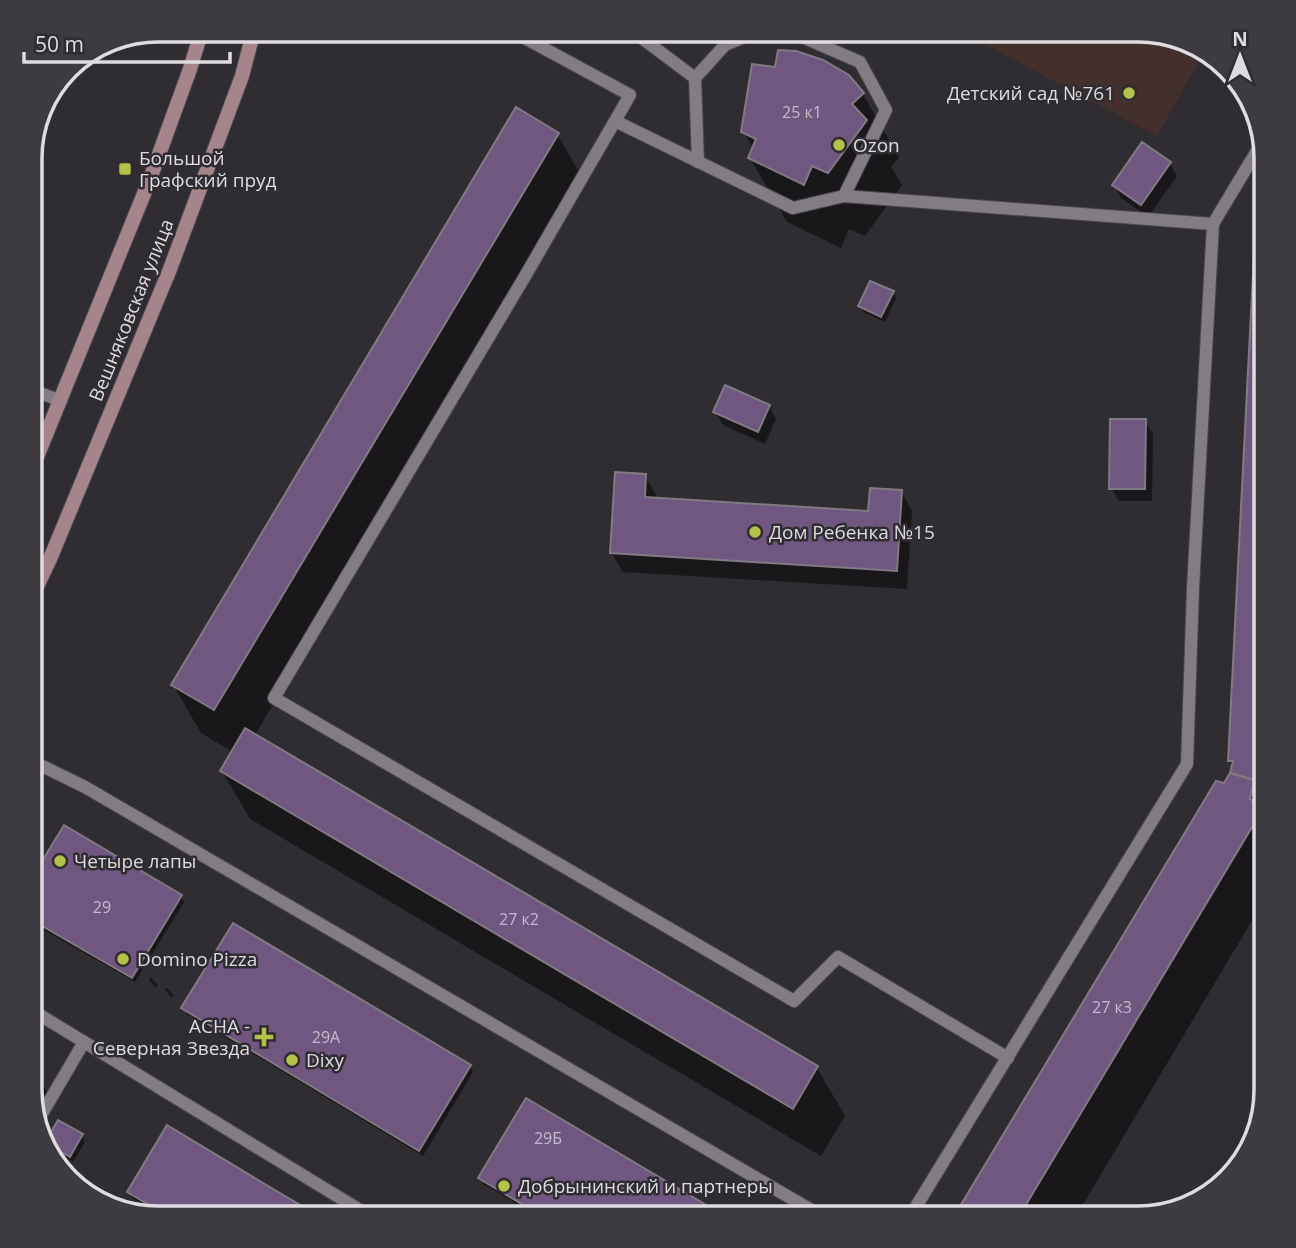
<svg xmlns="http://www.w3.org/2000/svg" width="1296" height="1248" font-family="'Open Sans',sans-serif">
	<rect width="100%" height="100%" fill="#2f2c32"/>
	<path fill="#432f2b" d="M958,30H1146L1194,43L1205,51L1157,136Z"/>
	<g fill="#0007">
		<path d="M848,76L863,94L899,158L891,166L902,185L865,236L849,229L841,248L787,222L750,158L754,149L743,131Z"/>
		<path d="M557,134L585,182L255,735L817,1068L845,1116L821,1156L250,819L222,771L233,752L201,733L173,685Z"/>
		<path d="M1170,163L1177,176L1148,217L1121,198L1114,185Z"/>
		<path d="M1255,256H1266V897L1075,1218H967L961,1208L1225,786L1233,766L1229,760Z"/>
		<path d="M892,292L896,298L885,322L864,312L860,306Z"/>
		<path d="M769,406L776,419L765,444L723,425L715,412Z"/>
		<path d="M1145,421L1153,434L1152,501H1119L1111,488Z"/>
		<path d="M645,476L656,495V499L870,513L901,491L912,511L907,589L623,572L611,552Z"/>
		<path d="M65,827L180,896L184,902L135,982L30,922V885Z"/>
		<path d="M150,977L158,985L156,988L149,980Z"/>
		<path d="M166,987L174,995L172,998L165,990Z"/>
		<path d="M183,1008L470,1066L473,1072L423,1156L187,1014Z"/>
		<path d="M30,1062L51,1098L40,1116L30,1090Z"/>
		<path d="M527,1100L724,1218H541L483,1184L480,1178Z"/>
		<path d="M59,1123L81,1136L85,1142L73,1162L52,1149L49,1140Z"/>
		<path d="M168,1128L318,1218H166L132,1198L129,1192Z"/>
	</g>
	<g fill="#6f5780" stroke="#807b83" stroke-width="2">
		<path d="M778,50L796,51L823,60L849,75L864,93L852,104L867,120L828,173L812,166L804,185L748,158L756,139L741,132L752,64L775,67Z"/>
		<path d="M516,107L559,133L214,710L171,685Z"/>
		<path d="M1142,142L1171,162L1141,205L1112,185Z"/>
		<path d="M1266,250V764H1259L1254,780L1230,773L1233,761H1228L1254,254H1265Z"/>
		<path d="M870,281L894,291L881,317L858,306Z"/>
		<path d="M725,385L770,405L758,432L713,412Z"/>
		<path d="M1110,419H1146L1145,489H1109Z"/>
		<path d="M615,472L646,474L645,497L868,511L870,488L902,490L897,571L610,553Z"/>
		<path d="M245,728L818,1066L793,1109L220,771Z"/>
		<path d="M1230,773L1254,780L1250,799L1264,807L1018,1218H977L959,1208L1216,781L1224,783Z"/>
		<path d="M64,825L182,895L132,978L30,919V881Z"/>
		<path d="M233,923L471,1065L419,1151L181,1008Z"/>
		<path d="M526,1098L728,1218H545L478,1178Z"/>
		<path d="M58,1120L83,1134L70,1157L51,1146L48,1137Z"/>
		<path d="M167,1125L258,1180L322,1218H171L127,1192Z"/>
	</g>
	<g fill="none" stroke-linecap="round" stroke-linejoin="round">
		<g stroke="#4b484e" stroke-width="14">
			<g id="lane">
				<path d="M510,30L630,95L524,278L274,698L794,1001L838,957L1008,1058"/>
				<path d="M631,30L695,78"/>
				<path d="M615,121L793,208L844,196L1213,224"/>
				<path d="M698,162L695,78L725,45L761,30L800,36L860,62L886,110L844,196"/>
				<path d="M30,389L61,401"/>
				<path d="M30,760L85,787L825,1218"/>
				<path d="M30,1009L373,1218"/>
				<path d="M40,1117L84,1042"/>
				<path d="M909,1218L1187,764L1193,588L1213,224L1261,144"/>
			</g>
		</g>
		<g stroke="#4b484e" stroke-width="16">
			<g id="secondary">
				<path d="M30,474L150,179L190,69L202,30"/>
				<path d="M30,601L50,559L170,269L242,76L254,30"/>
			</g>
		</g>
		<use href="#lane" stroke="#827d85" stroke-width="12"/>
		<use href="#secondary" stroke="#a5848c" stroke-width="14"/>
	</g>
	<g fill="#b5c249" stroke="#2f2c32" stroke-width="2.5">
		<circle cx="1129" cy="93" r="7"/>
		<circle cx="839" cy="145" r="7"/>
		<rect x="118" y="162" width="14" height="14" rx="3.5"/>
		<circle cx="755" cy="532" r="7"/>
		<circle cx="60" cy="861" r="7"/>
		<circle cx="123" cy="959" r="7"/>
		<path d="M260.5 1026.5h7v7h7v7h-7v7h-7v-7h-7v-7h7z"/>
		<circle cx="292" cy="1060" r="7"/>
		<circle cx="504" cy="1186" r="7"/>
	</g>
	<g text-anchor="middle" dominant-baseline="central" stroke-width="5" stroke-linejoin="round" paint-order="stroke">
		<g font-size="16" fill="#c3bbc9">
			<text x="802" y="112">25 к1</text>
			<text x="102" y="907">29</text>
			<text x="519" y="919">27 к2</text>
			<text x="1112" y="1007">27 к3</text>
			<text x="326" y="1037">29А</text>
			<text x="548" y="1138">29Б</text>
		</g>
		<g font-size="19" fill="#dfdce1" stroke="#2f2c32" text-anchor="start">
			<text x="1115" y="93" text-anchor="end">Детский сад №761</text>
			<text x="853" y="145">Ozon</text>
			<text x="139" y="158">Большой<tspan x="139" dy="22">Графский пруд</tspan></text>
			<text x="769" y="532">Дом Ребенка №15</text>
			<text x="74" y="861">Четыре лапы</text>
			<text x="137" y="959">Domino Pizza</text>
			<text x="250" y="1026" text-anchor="end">АСНА -<tspan x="250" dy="22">Северная Звезда</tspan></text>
			<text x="306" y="1060">Dixy</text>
			<text x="518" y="1186">Добрынинский и партнеры</text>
		</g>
		<g font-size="19" fill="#dfdce1" stroke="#2f2c32">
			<text transform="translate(131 310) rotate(-68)">Вешняковская улица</text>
		</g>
	</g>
	<path d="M0 0H1296V1248H0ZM158 42H1138A116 116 0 0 1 1254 158V1090A116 116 0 0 1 1138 1206H158A116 116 0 0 1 42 1090V158A116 116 0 0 1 158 42Z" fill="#3d3a40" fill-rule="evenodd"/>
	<path fill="none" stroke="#dfdce1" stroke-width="3.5" d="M158 42H1138A116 116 0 0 1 1254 158V1090A116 116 0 0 1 1138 1206H158A116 116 0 0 1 42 1090V158A116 116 0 0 1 158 42Z"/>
	<g transform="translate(1240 56)" stroke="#2f2c32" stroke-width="5" paint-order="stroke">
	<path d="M0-5L12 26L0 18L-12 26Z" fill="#dfdce1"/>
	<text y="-10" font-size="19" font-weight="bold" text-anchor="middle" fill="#dfdce1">N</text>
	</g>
	<path d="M24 52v10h206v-10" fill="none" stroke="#dfdce1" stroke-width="3.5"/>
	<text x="35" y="52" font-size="21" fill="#dfdce1" stroke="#2f2c32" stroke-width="5" paint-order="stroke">50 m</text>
</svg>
